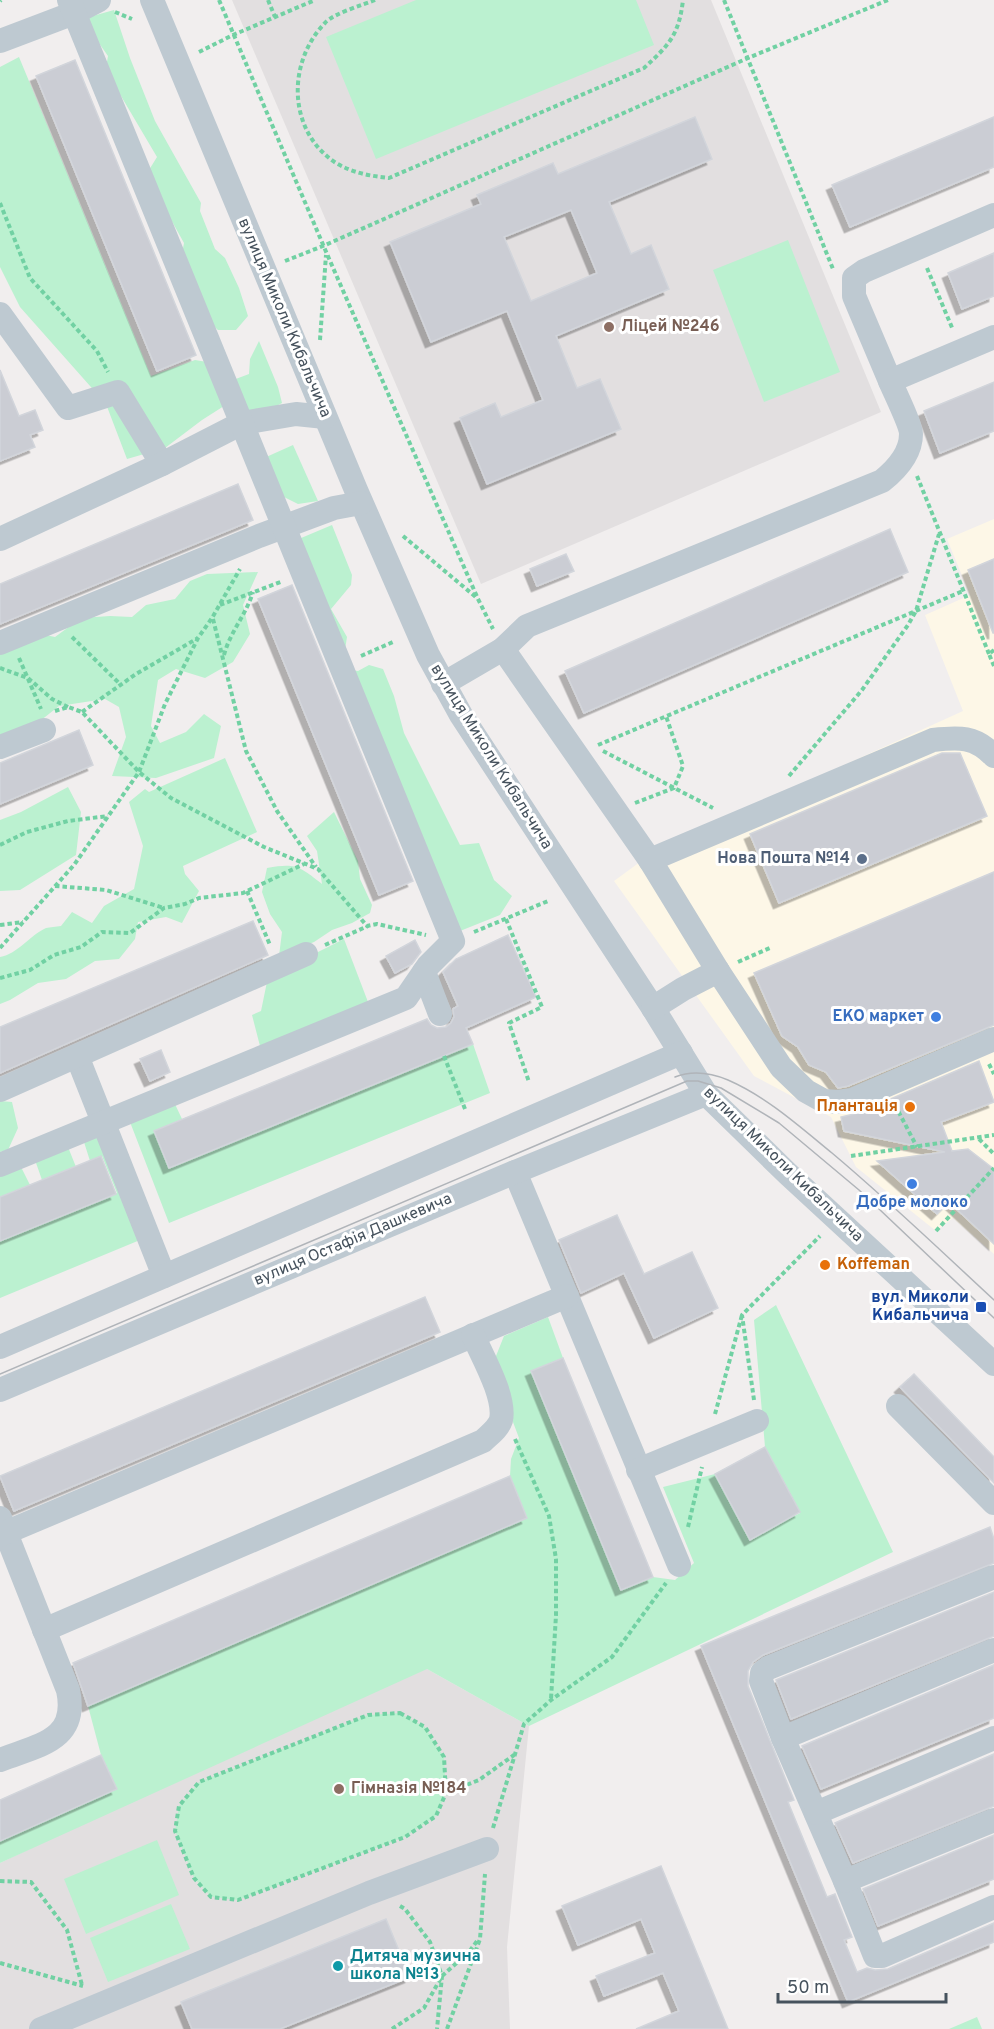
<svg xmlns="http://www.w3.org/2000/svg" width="994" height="2029" font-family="Overpass,sans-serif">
	<defs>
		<filter id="shadow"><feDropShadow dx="-5.5" dy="5.5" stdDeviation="0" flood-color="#0004"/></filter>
	</defs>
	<rect width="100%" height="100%" fill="#f1eeee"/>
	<path fill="#fdf7e7" d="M994,519V1254L953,1218L936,1231L856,1167L831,1117L754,1076L614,881L655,851L963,711L925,615L970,595L947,539Z"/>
	<g fill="#e2dfe0">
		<path d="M232,0H711L881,412L481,584Z"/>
		<path d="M416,1665L427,1669L529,1726L507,1947L510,2029H0V1863Z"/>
	</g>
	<g fill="#bbf1d0">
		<path d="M416,0H636L654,45L376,159L326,37Z"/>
		<path d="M114,10L130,58L155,121L201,203L200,211L215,249L225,258L239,288L248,316L236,330H218L203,316L181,259L184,243L169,216L149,170L157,157L121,96L105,73L108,56L82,19Z"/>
		<path d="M19,57L151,376L195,360L207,362L224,406L202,420L165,448L127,459L106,404L20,307L0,267V67Z"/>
		<path d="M788,240L840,372L764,402L713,270Z"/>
		<path d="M259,341L278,387L282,403L261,414H244L233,380L249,374L250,359Z"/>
		<path d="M293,445L318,501L298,504L284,497L264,458Z"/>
		<path d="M332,525L352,575L351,585L331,609L347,637L344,656L294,541Z"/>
		<path d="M258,572L243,605L250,634L233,662L205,678L176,669L158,680L151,726L160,743L186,732L204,714L221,726L214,758L156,778L112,776L126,737L119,707L105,699L59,706L40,721L0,737V646L41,634L55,637L81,618L110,616L132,617L146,605L175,599L190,581L207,574Z"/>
		<path d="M369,665L383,669L394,696L404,733L460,845L479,843L494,880L512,896L500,915L455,933L349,670L358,671Z"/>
		<path d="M225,758L257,832L183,866L185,874L199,891L182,923L166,917L138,922L135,939L119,959L95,961L66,979L38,983L10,1000L0,1004V957C18,954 30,935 46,928C50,927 56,927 61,926L72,912L92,923L104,906L134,889L143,846L129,802L145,789L149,792Z"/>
		<path d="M68,787L81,812L76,855L20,890L0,891V820L21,812Z"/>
		<path d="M334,812L358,861L360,879L372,905L370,913L352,923L332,930L314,942L279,956L282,932L270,914L262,892L267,868C296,863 299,866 322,884L317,851L307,836Z"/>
		<path d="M344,939L368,1002L261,1050L252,1015L261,1011L268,977Z"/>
		<path d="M473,1044L490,1093L169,1223L130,1122L174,1102L182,1119L154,1131L170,1168Z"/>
		<path d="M0,1101L12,1102L18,1128L8,1150L0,1152Z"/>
		<path d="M101,1136L140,1240L0,1298V1241L117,1193L102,1156L90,1161L84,1142Z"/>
		<path d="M68,1147L76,1167L42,1180L35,1160Z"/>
		<path d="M20,1165L30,1185L0,1197V1173Z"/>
		<path d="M776,1305L893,1552L529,1726L427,1669L0,1863V1841L116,1789L101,1755L88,1706L527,1518L510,1476L511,1459L519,1438L492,1366L504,1336L548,1317L563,1358L531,1372L621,1590L653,1577L675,1580L694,1563L663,1487L715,1474L750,1539L800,1513L765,1447L754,1320Z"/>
		<path d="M400,1713L425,1727L444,1757L446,1793L436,1816L405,1837L238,1900L211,1897L194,1878L175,1831L179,1806L199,1782L368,1715Z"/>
		<path d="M157,1840L179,1895L86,1934L64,1879Z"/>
		<path d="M171,1904L190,1949L108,1982L90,1938Z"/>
		<path d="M977,2017L982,2029H949Z"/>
	</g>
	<g fill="#cbcdd4" stroke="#d2d5db" stroke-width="1.5" fill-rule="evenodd" filter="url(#shadow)">
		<path d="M75,60L196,355L157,371L36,76Z"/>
		<path d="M695,117L712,159L609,202L631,254L651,245L669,289L556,336L577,388L600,379L621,429L487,484L460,418L495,403L501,417L543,400L507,311L431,342L390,242L481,204L477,195L553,163L558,174ZM571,210L597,273L531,301L504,237Z"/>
		<path d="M994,117V167L850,227L832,185Z"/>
		<path d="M994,253V296L962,309L948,273Z"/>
		<path d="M0,370L19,416L35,410L43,430L30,435L35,447L0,461Z"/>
		<path d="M994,382V431L940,453L924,411Z"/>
		<path d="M238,484L253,520L0,624V584Z"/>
		<path d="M890,529L908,572L584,713L565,671Z"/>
		<path d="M566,554L574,571L537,586L530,569Z"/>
		<path d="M994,559V633H993L968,570Z"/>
		<path d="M292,585L413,881L379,895L258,599Z"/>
		<path d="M79,730L93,765L0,804V763Z"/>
		<path d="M942,753H960L987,816L779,903L750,834Z"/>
		<path d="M994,872V1025L848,1086L838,1088L826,1072L809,1065L798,1047L782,1036L754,973Z"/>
		<path d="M253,921L268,955L0,1073V1027Z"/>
		<path d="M508,935L536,997L466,1028L473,1044L169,1168L154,1131L427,1019L431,1025L437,1028L446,1027L451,1023L454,1017L453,1009L458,1006L443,972L456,959Z"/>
		<path d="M415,940L421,952L412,964L395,973L386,956Z"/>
		<path d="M161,1050L170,1072L150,1081L140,1059Z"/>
		<path d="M979,1061L994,1102L941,1122L952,1151L968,1149L994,1169V1244L949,1202L937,1214L877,1161L945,1152L844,1131L841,1117L858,1113Z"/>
		<path d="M101,1156L116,1194L0,1241V1197Z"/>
		<path d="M617,1215L644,1274L692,1252L718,1308L654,1338L624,1273L581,1293L559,1240Z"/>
		<path d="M425,1297L440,1332L14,1511L0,1476Z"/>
		<path d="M563,1358L653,1577L621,1590L531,1371Z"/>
		<path d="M914,1374L994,1457V1483L900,1387Z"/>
		<path d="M765,1447L800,1512L750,1540L715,1474Z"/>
		<path d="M510,1476L527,1518L88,1706L73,1663Z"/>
		<path d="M990,1527L994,1539V1563L763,1655L753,1662L748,1671V1686L794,1800L788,1802L827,1897L835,1894L852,1937L844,1940L857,1972L867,1968L875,1970L888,1969L994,1923V1942L848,2002L701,1646Z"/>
		<path d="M994,1592V1636L791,1719L776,1680Z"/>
		<path d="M994,1665V1718L821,1789L802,1746Z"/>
		<path d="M994,1754V1806L853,1863L835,1823Z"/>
		<path d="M101,1755L117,1789L0,1841V1800Z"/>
		<path d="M994,1835V1879L878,1926L863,1889Z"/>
		<path d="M661,1866L728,2029H636L679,2011L663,1973L604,1996L596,1976L655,1953L641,1919L578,1945L562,1906Z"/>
		<path d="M386,1919L410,1977L280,2029H192L181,2002Z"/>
	</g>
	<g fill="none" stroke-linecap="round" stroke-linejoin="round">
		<g stroke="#71d1a3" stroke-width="4" stroke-dasharray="4.5 3" stroke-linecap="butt">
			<path d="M219,0L327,254L478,599L493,629"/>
			<path d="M268,0L275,17"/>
			<path d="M375,0C363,5 334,13 325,23C287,62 287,131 336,163C353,173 370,176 389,178L644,68C669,45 679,35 683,0"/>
			<path d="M724,0L833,269"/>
			<path d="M0,1L1,0"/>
			<path d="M115,12L132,19"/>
			<path d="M199,52L233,35L315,0"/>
			<path d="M0,203L30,278L97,351L108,372"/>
			<path d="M285,261L323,246L748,58L888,0"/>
			<path d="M927,268L953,330"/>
			<path d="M320,340L326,255"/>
			<path d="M917,476L989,654"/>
			<path d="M403,536L477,598"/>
			<path d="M220,605L283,581"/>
			<path d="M213,619L246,751L277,811L316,867"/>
			<path d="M72,637L121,685"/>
			<path d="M994,650L989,654L994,666"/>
			<path d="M224,655C230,632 246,615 253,592"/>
			<path d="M361,656L393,642"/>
			<path d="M19,658L41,709"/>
			<path d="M0,668L28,678L52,699L68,707"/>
			<path d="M55,711L68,707L82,712L139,772L171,798L264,847L318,869L367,926L377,924L426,935"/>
			<path d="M82,712L136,674L198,638"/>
			<path d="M598,745L963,591"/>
			<path d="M603,751L713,808"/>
			<path d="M789,776L862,690L908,625L916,611L939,534"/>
			<path d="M635,803L674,788L683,766L666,716"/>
			<path d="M0,845L27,832L68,821L108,816"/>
			<path d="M55,886L106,890L164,908"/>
			<path d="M247,891L270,945"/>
			<path d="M506,919L542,1007L509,1023L529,1082"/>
			<path d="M0,925L23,922"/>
			<path d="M474,932L548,901"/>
			<path d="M325,945L368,926"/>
			<path d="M0,948L74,865L139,772L165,704L198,638L212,618L240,569"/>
			<path d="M738,962L772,947"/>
			<path d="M0,978L30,970L54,955L81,947L102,932L130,933L164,908L185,904L199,898L243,893L304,864"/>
			<path d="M444,1056L465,1109"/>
			<path d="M989,1064L994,1074"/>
			<path d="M895,1105L917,1147"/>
			<path d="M979,1139L994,1154"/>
			<path d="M851,1156L994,1135"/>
			<path d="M936,1231L994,1168"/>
			<path d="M754,1400L742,1315L820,1236"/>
			<path d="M715,1414L742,1315"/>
			<path d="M515,1439L549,1516L556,1559V1615L551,1699"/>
			<path d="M688,1527L702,1467"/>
			<path d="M400,1713L425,1727L444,1757L446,1793L436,1816L405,1837L238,1900L211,1897L194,1878L175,1831L179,1806L199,1782L368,1715Z"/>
			<path d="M446,1793L479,1780L514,1755"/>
			<path d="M493,1828L524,1724L551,1700L612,1657L666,1583"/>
			<path d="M0,1881L31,1882L67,1930L82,1985"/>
			<path d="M400,1906L405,1909L430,1942L442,1976L437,2029"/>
			<path d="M0,1963L83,1986"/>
			<path d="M392,2029L424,2008L442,1976L469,1952L477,1941"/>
			<path d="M447,2029L480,1939L485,1874"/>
		</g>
		<g stroke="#bec9d1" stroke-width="24">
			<path d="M152,0L356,490L428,655L461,715L653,1008L706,1094L788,1174L994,1364"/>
			<path d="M0,41L74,13L99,0"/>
			<path d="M0,314L68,408L118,392L162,464"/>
			<path d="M890,381L854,296V278L864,271L994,215"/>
			<path d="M0,539L162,464L242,423L296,414L325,417"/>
			<path d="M0,643L259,536L334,508L361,503"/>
			<path d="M503,649L650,860L718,971L781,1067L806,1091L824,1101L838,1102L852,1100L994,1039"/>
			<path d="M443,684L503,649L527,626L882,481C897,469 911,454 911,434C911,425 894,391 890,381L994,337"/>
			<path d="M0,747L44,730"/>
			<path d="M650,860L933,740C959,737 975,736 994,756"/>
			<path d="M424,972L440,1014"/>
			<path d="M653,1008L683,989L718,971"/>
			<path d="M77,1056L164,1276"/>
			<path d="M0,1090L306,954"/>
			<path d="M0,1165L406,998L428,966L453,941L69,0"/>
			<path d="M515,1172L679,1565"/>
			<path d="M0,1347L681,1053"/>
			<path d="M0,1390L515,1172L706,1094"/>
			<path d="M898,1406L994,1503"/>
			<path d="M638,1470L757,1421"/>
			<path d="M0,1518L68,1690C79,1741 38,1745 0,1760"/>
			<path d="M0,1535L567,1296"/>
			<path d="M994,1577L768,1668L762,1673L761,1681L783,1738L845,1881L875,1956H882L994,1907"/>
			<path d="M44,1630L483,1441C489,1435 498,1429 501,1420C506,1397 482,1356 473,1335"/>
			<path d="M783,1738L994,1650"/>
			<path d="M816,1813L994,1738"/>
			<path d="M845,1881L994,1820"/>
			<path d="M41,2029L369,1893L487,1849"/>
		</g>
		<g stroke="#b0b4b9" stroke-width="1.5">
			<path d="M675,1077C693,1070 711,1073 728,1080C767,1097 799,1126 832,1153C888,1200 940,1250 994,1300"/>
			<path d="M0,1374L687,1081H698L721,1088L779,1123L859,1190L994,1318"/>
		</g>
	</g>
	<g fill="#8d6e63" stroke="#fff" stroke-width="2">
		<circle cx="609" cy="327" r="6"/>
		<circle cx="339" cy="1789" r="6"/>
	</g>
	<circle fill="#5c6f8a" stroke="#fff" stroke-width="2" cx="862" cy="859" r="6"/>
	<g fill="#3f7fe0" stroke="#fff" stroke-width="2">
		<circle cx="936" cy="1017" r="6"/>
		<circle cx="912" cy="1184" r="6"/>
	</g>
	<g fill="#e8710a" stroke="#fff" stroke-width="2">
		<circle cx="910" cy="1107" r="6"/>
		<circle cx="825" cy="1265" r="6"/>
	</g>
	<rect fill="#1a4fb4" stroke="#fff" stroke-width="2" x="975" y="1301" width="12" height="12" rx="3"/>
	<circle fill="#0f9aa8" stroke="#fff" stroke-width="2" cx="338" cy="1966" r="6"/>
	<g text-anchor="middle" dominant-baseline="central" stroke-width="6" stroke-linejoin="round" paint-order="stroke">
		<g font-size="16" fill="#46525d" stroke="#fff">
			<text transform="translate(284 318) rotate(67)">вулиця Миколи Кибальчича</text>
			<text transform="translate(491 757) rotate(58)">вулиця Миколи Кибальчича</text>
			<text transform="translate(783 1165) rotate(44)">вулиця Миколи Кибальчича</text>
			<text transform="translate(353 1240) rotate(-23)">вулиця Остафія Дашкевича</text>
		</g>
		<g font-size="16" font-weight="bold" fill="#785e54" stroke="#fff" text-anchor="start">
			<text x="621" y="327">Ліцей №246</text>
			<text x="351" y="1789">Гімназія №184</text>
		</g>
		<g font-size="16" font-weight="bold" fill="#4e5e75" stroke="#fff" text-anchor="end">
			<text x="850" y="859">Нова Пошта №14</text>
		</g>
		<g font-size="16" font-weight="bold" fill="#366cbe" stroke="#fff" text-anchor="end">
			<text x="924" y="1017">ЕКО маркет</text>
			<text x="912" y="1203" text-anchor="middle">Добре молоко</text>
		</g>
		<g font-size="16" font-weight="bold" fill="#c56008" stroke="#fff" text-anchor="end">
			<text x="898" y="1107">Плантація</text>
			<text x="837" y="1265" text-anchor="start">Koffeman</text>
		</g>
		<g font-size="16" font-weight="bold" fill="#164399" stroke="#fff" text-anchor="end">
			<text x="969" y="1298">вул. Миколи<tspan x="969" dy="18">Кибальчича</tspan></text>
		</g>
		<g font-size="16" font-weight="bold" fill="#0d838f" stroke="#fff" text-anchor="start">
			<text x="350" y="1957">Дитяча музична<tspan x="350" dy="18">школа №13</tspan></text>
		</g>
	</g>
	<path d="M778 1993v9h168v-9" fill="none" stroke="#46525d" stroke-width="3"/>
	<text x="787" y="1993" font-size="18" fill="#46525d" stroke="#ffffff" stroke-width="4.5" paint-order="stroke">50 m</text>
</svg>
